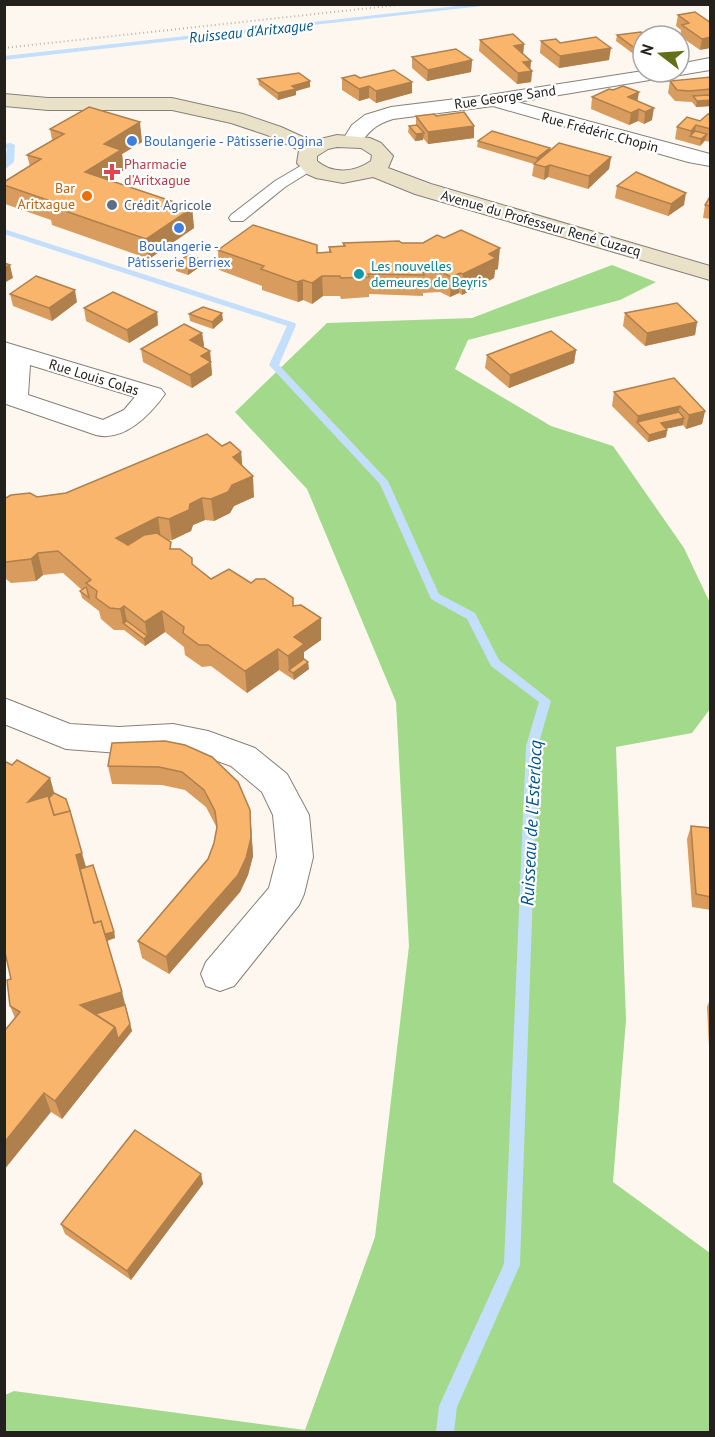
<svg xmlns="http://www.w3.org/2000/svg" width="715" height="1437" font-family="'PT Sans',sans-serif">
	<rect width="100%" height="100%" fill="#fef7f0"/>
	<path fill="#a3d98a" d="M612,265L656,282L620,300L468,340L455,369L551,426L613,446L684,548L710,603V709L692,733L616,747L626,1020L613,1182L710,1253V1432H5V1395L14,1391L305,1430L375,1237L409,946L396,702L307,489L235,412L327,323L472,318Z"/>
	<g fill="none" stroke-linecap="round" stroke-linejoin="round">
		<g fill="#c4dffb" fill-rule="evenodd">
			<path d="M475,4H500L4,60V56Z"/>
			<path d="M11,143L15,145L14,162L4,170L7,148H4V144Z"/>
			<path d="M4,229L295,323L296,325L279,365L388,481L439,594L475,613L499,660L551,701L538,746L520,1265L457,1407L454,1432H436L439,1406L504,1264L526,746L539,702L491,666L467,619L431,599L380,484L269,365L287,326L4,234Z"/>
		</g>
		<g stroke="#888078" stroke-width="2">
			<path id="lane" d="M309,161L314,163L317,166L314,169L285,187L243,221H231L229,218L231,215L275,181Z"/>
		</g>
		<g stroke="#888078" stroke-width="2">
			<g id="street">
				<path d="M710,58V70L517,102L710,154V166L688,162L493,106L393,119C376,124 369,131 359,145H345L342,141L352,125L365,115L391,107L489,95L643,71L679,72V64Z"/>
				<path d="M4,342L161,389L165,394C150,415 124,442 96,435L6,404ZM30,365L135,397L124,410L103,420L28,395Z"/>
				<path d="M4,698L70,724L119,727L173,724L208,731L255,748L287,774L309,815L313,857L304,894L299,905L234,986L220,991L206,986L201,974L206,962L269,888L277,857L273,815L262,792L231,766L204,756L173,750L119,753L66,749L4,724Z"/>
			</g>
		</g>
		<g stroke="#888078" stroke-width="2">
			<path id="secondary" d="M4,94L48,98H172L243,114L281,127L312,141L337,135L370,138L381,143L393,156L388,168L431,184L710,266V280L415,194L373,177L343,183L316,178L307,174L297,163L299,150L267,135L231,123L172,110H48L4,106ZM337,147L361,148L372,155L371,161C355,172 333,175 317,161V156L328,149Z"/>
		</g>
		<path stroke="#b9b3ad" stroke-width="2" stroke-dasharray="1 3" stroke-linecap="butt" d="M4,48L407,4"/>
		<use href="#lane" fill="#fff" fill-rule="evenodd"/>
		<use href="#street" fill="#fff" fill-rule="evenodd"/>
		<use href="#secondary" fill="#e9e2c8" fill-rule="evenodd"/>
	</g>
	<g fill="#d79c5e">
		<path d="M678,15L711,23L700,50L680,36L681,30L676,26Z"/>
		<path d="M617,35L643,36V57L639,58L616,41Z"/>
		<path d="M480,40L524,44L523,54L531,61L530,69L532,71L531,82L517,84L479,51Z"/>
		<path d="M541,41L609,60L559,68L540,53Z"/>
		<path d="M412,57L472,60L471,72L427,81L412,68Z"/>
		<path d="M711,77V106L696,107L692,102L675,101L668,93L670,81Z"/>
		<path d="M342,78H360L412,82V93L376,103L369,98L359,101L342,90Z"/>
		<path d="M258,79L310,81V87L296,91V95L278,100L259,85Z"/>
		<path d="M592,97L637,101L652,120L644,124L638,121L629,125L591,109Z"/>
		<path d="M711,115V142L705,141L700,146L675,139L677,127L700,121Z"/>
		<path d="M416,116H436L474,138L428,144L423,138V140L415,141L408,132L409,126L416,125Z"/>
		<path d="M50,129L142,142L122,154L124,170L107,180L192,208L194,228L149,259L52,225L51,220L5,204L4,182L30,166L27,155L52,140Z"/>
		<path d="M478,141L611,157L609,169L588,189L548,177L544,180L532,176L534,164L477,147Z"/>
		<path d="M617,186L684,205L668,216L615,198Z"/>
		<path d="M711,195V219L703,218L705,205Z"/>
		<path d="M343,243H402L498,269L495,270L494,278L462,295L459,293L450,297L440,292L423,293V296L369,294V297L341,299L340,296H323L312,304L303,300L298,302L262,290V286L219,270L218,250L317,253L329,252V247L343,246Z"/>
		<path d="M200,259L201,266L188,275L176,271L175,264Z"/>
		<path d="M10,294L77,302L52,321L13,306Z"/>
		<path d="M84,308L157,312L158,325L129,343L86,321Z"/>
		<path d="M625,313L697,322L695,335L645,346L623,326Z"/>
		<path d="M189,314L223,320L213,329L190,321Z"/>
		<path d="M202,333L204,346L203,347L210,351L212,375L192,388L143,362L141,349Z"/>
		<path d="M576,350L574,363L509,388L485,368L487,355Z"/>
		<path d="M614,392L705,411L702,424L686,429L683,425L666,429L667,430L666,437L648,442L612,406Z"/>
		<path d="M222,446L241,452L242,466L254,497L234,506L230,513L214,521L205,520L193,525L191,531L172,540H166L171,549L211,579L251,583L293,598V606L321,618V640L304,652V659L309,669L294,680L279,670L247,693L211,666L202,667L185,655L184,647L165,632L145,646L124,630H114L101,619L99,611L82,598L80,591L82,590L63,573L43,575L36,581L11,583L6,579H4V499L37,497L66,493Z"/>
		<path d="M165,741L250,810L253,856L248,875L240,892L169,974L142,958L138,941L208,859L214,843L217,828L206,807L185,790L162,785L112,784L108,766Z"/>
		<path d="M12,765L50,778L54,793L114,932L115,938L107,941L132,1031L62,1119L51,1112L6,1029L15,1018L10,1006Z"/>
		<path d="M691,826L711,828V910L692,907L687,839Z"/>
		<path d="M711,997V1085L707,1007Z"/>
		<path d="M201,1174L203,1184L131,1280L65,1234L61,1224Z"/>
	</g>
	<g fill="#af7f4c">
		<path d="M711,37V48L700,50L702,39Z"/>
		<path d="M524,44L523,55L514,46Z"/>
		<path d="M611,48L609,60L559,68L560,56Z"/>
		<path d="M643,51V57L639,58L640,52Z"/>
		<path d="M472,60L471,72L427,81L428,70Z"/>
		<path d="M531,61L530,71H532L531,82L517,84L518,73L523,62Z"/>
		<path d="M310,81V87L296,91V95L278,100V93L292,86Z"/>
		<path d="M412,82V93L376,103V91Z"/>
		<path d="M369,86V98L359,101V89Z"/>
		<path d="M639,92L637,104L628,97Z"/>
		<path d="M711,100V106L696,107L697,101Z"/>
		<path d="M654,108L652,120L644,124L645,112Z"/>
		<path d="M639,109L638,121L629,125L631,113Z"/>
		<path d="M140,122L142,142L122,154L124,170L88,192L85,172L104,144Z"/>
		<path d="M696,125L694,137L690,136L689,143L691,131Z"/>
		<path d="M474,126V138L428,144V132Z"/>
		<path d="M424,133L423,140L415,141L416,134Z"/>
		<path d="M707,134L705,140L700,146L701,139Z"/>
		<path d="M550,148V154L536,164L537,158Z"/>
		<path d="M611,157L609,169L588,189L589,176Z"/>
		<path d="M550,165L548,177L544,180L545,167Z"/>
		<path d="M686,193L684,205L668,216L671,204Z"/>
		<path d="M192,208L194,228L149,259L146,239Z"/>
		<path d="M500,248L498,269L495,270L494,278L462,295L463,274L489,254Z"/>
		<path d="M200,259L201,266L188,275V268Z"/>
		<path d="M10,265L13,278L4,283V268Z"/>
		<path d="M460,273L459,293L450,297L451,277Z"/>
		<path d="M322,276L323,296L312,304V283Z"/>
		<path d="M303,280V300L298,302L297,282Z"/>
		<path d="M75,290L77,302L52,321L49,308Z"/>
		<path d="M157,312L158,325L129,343L127,330Z"/>
		<path d="M222,313L223,320L213,329L212,322Z"/>
		<path d="M697,322L695,335L645,346L647,333Z"/>
		<path d="M202,333L204,346L192,353L190,340Z"/>
		<path d="M576,350L574,363L509,388L510,375Z"/>
		<path d="M210,351L212,375L192,388L190,375L201,356Z"/>
		<path d="M680,406L677,419L684,418L683,425L660,430L637,422L638,416Z"/>
		<path d="M705,411L702,424L686,429L689,415Z"/>
		<path d="M667,430L666,437L648,442L649,435Z"/>
		<path d="M241,452L243,473L233,457Z"/>
		<path d="M253,476L254,497L234,506L230,513L214,521L211,499L232,485Z"/>
		<path d="M202,498L205,520L193,525L191,531L172,540L169,519L190,504Z"/>
		<path d="M158,517L161,539L120,559L116,538Z"/>
		<path d="M38,553L43,575L36,581L31,559Z"/>
		<path d="M124,606L128,627L123,623L120,609Z"/>
		<path d="M162,611L165,632L145,646L144,639L147,636L145,622Z"/>
		<path d="M321,618V640L304,652V665L308,662L309,669L294,680L293,673L289,670L288,656L294,637Z"/>
		<path d="M278,649L279,670L247,693L245,671Z"/>
		<path d="M50,778L56,800L28,802Z"/>
		<path d="M250,810L253,856L248,875L240,892L169,974L166,957Z"/>
		<path d="M82,853L88,874L81,876L76,855Z"/>
		<path d="M114,932L115,938L100,943L98,936Z"/>
		<path d="M122,992L127,1011L91,1022L80,1005Z"/>
		<path d="M130,1024L132,1031L62,1119L55,1101L115,1027Z"/>
		<path d="M44,1093L51,1112L4,1170V1143Z"/>
		<path d="M201,1174L203,1184L131,1280L127,1271Z"/>
	</g>
	<g fill="#fab56d" stroke="#af7f4c" stroke-width="1.5">
		<path d="M695,12L711,23V37L702,39L682,25L689,23L678,15Z"/>
		<path d="M641,32L647,36H643V51L640,52L617,35Z"/>
		<path d="M513,34L524,44L514,46L531,61L523,62L532,71L518,73L480,40Z"/>
		<path d="M596,37L611,48L560,56L541,41L556,39L560,43Z"/>
		<path d="M456,49L472,60L428,70L412,57Z"/>
		<path d="M394,70L412,82L376,91L369,86L359,89L342,78L355,75L360,78Z"/>
		<path d="M299,73L310,81L292,86L296,89L278,93L258,79Z"/>
		<path d="M711,77V89L689,91L677,90L670,81Z"/>
		<path d="M623,86L639,92L628,97L654,108L645,112L639,109L631,113L592,97L609,89L613,90Z"/>
		<path d="M708,95L711,97V100L697,101L693,96Z"/>
		<path d="M89,107L140,122L104,144L121,150L85,172L192,208L146,239L48,205L53,202L4,185V182L41,159L27,155L64,134L50,129Z"/>
		<path d="M464,112L474,126L428,132L416,116L434,114L436,116Z"/>
		<path d="M708,114L711,115V129L696,125L691,131L677,127L687,117L700,121Z"/>
		<path d="M417,125L424,133L416,134L409,126Z"/>
		<path d="M492,131L550,148L537,158L478,141Z"/>
		<path d="M695,131L707,134L701,139L690,136Z"/>
		<path d="M559,143L611,157L589,176L550,165L545,167L534,164Z"/>
		<path d="M636,172L686,193L671,204L617,186Z"/>
		<path d="M711,195V206L705,205Z"/>
		<path d="M253,225L317,245V253L331,252L329,247L345,246L343,243L399,241L402,243H423L437,235L444,238L461,230L500,248L489,254L496,258L463,274L460,273L451,277L441,272H423L424,275L368,274L369,277L341,278L340,276H322L312,283L303,280L297,282L261,269L264,266L218,250Z"/>
		<path d="M188,255L200,259L188,268L175,264Z"/>
		<path d="M4,263L10,265L4,268Z"/>
		<path d="M36,276L75,290L49,308L10,294Z"/>
		<path d="M113,292L157,312L127,330L84,308Z"/>
		<path d="M677,303L697,322L647,333L625,313Z"/>
		<path d="M203,307L222,313L212,322L189,314Z"/>
		<path d="M184,324L202,333L190,340L210,351L201,356L211,362L190,375L141,349Z"/>
		<path d="M551,331L576,350L510,375L487,355Z"/>
		<path d="M674,378L705,411L689,415L680,406L638,416L614,392Z"/>
		<path d="M679,412L684,418L661,423L667,430L649,435L637,422Z"/>
		<path d="M207,434L222,446L230,442L241,452L233,457L253,476L232,485L228,492L211,499L202,498L190,504L189,510L169,519L158,517L116,538L128,545L144,535L157,533L171,542L170,549H180L192,558V564L211,579L229,569L251,583L256,579H265L293,598V606L301,605L321,618L294,637L304,644L288,656L278,649L245,671L208,645H199L183,633L184,627L162,611L145,622L124,606L120,609L110,608L96,598L97,591L86,583L91,580L58,551L38,553L31,559L6,562L4,561V499L11,495L30,493L37,497L66,493Z"/>
		<path d="M86,587L87,589L89,598L80,591Z"/>
		<path d="M127,621L147,636L144,639L123,623Z"/>
		<path d="M304,659L308,662L293,673L289,670Z"/>
		<path d="M165,741L185,745L212,757L238,782L250,810L251,838L246,858L238,875L166,957L138,941L208,859L214,843L217,827L215,811L204,790L182,772L159,767L108,766L112,743Z"/>
		<path d="M17,760L50,778L28,802L48,796L54,815L70,811L82,853L76,855L94,923L101,921L122,992L80,1005L115,1027L55,1101L44,1093L4,1143V1029H6L20,1012L10,1006L7,980L11,979L4,948V761L12,765Z"/>
		<path d="M54,793L66,799L70,811L54,815L49,798Z"/>
		<path d="M691,826L711,828V897L696,894Z"/>
		<path d="M93,865L114,932L105,934L101,921L94,923L80,869Z"/>
		<path d="M125,1005L130,1024L118,1039L115,1027L95,1014Z"/>
		<path d="M135,1130L201,1174L127,1271L61,1224Z"/>
	</g>
	<g fill="#3f7fe0" stroke="#fff" stroke-width="2">
		<circle cx="132" cy="141" r="6"/>
		<circle cx="179" cy="228" r="6"/>
	</g>
	<path fill="#e0444e" stroke="#fff" stroke-width="2" d="M109 163h6v6h6v6h-6v6h-6v-6h-6v-6h6z"/>
	<circle fill="#e8710a" stroke="#fff" stroke-width="2" cx="87" cy="196" r="6"/>
	<circle fill="#5c6f8a" stroke="#fff" stroke-width="2" cx="112" cy="205" r="6"/>
	<circle fill="#0f9aa8" stroke="#fff" stroke-width="2" cx="359" cy="274" r="6"/>
	<g text-anchor="middle" dominant-baseline="central" stroke-width="4.5" stroke-linejoin="round" paint-order="stroke">
		<g font-size="14" fill="#24211d" stroke="#fff">
			<text transform="translate(505 97) rotate(-8)">Rue George Sand</text>
			<text transform="translate(600 132) rotate(15)">Rue Frédéric Chopin</text>
			<text transform="translate(541 223) rotate(16)">Avenue du Professeur René Cuzacq</text>
			<text transform="translate(94 377) rotate(17)">Rue Louis Colas</text>
		</g>
		<g font-size="14" fill="#366cbe" stroke="#fff" text-anchor="start">
			<text x="144" y="141">Boulangerie - Pâtisserie Ogina</text>
			<text x="179" y="246" text-anchor="middle">Boulangerie -<tspan x="179" dy="16">Pâtisserie Berriex</tspan></text>
		</g>
		<g font-size="14" fill="#be3a42" stroke="#fff" text-anchor="start">
			<text x="124" y="164">Pharmacie<tspan x="124" dy="16">d'Aritxague</tspan></text>
		</g>
		<g font-size="14" fill="#c56008" stroke="#fff" text-anchor="end">
			<text x="75" y="188">Bar<tspan x="75" dy="16">Aritxague</tspan></text>
		</g>
		<g font-size="14" fill="#4e5e75" stroke="#fff" text-anchor="start">
			<text x="124" y="205">Crédit Agricole</text>
		</g>
		<g font-size="14" fill="#0d838f" stroke="#fff" text-anchor="start">
			<text x="371" y="266">Les nouvelles<tspan x="371" dy="16">demeures de Beyris</tspan></text>
		</g>
		<g font-size="15" font-style="italic" fill="#00548f" stroke="#fff">
			<text transform="translate(251 31) rotate(-6)">Ruisseau d'Aritxague</text>
		</g>
		<g font-size="18" font-style="italic" fill="#00548f" stroke="#fff">
			<text transform="translate(531 823) rotate(-87)">Ruisseau de l'Esterlocq</text>
		</g>
	</g>
	<rect width="715" height="1437" fill="none" stroke="#24211d" stroke-width="12"/>
	<g transform="translate(661 54) rotate(287)"><circle r="28" fill="#ffffff" stroke="#a7a6a5" stroke-width="1.5"/>
	<path d="M0-4.5L10 22L0 15L-10 22Z" fill="#636f19"/>
	<text y="-9" font-size="16" font-weight="bold" text-anchor="middle" fill="#24211d">N</text>
	</g>
</svg>
